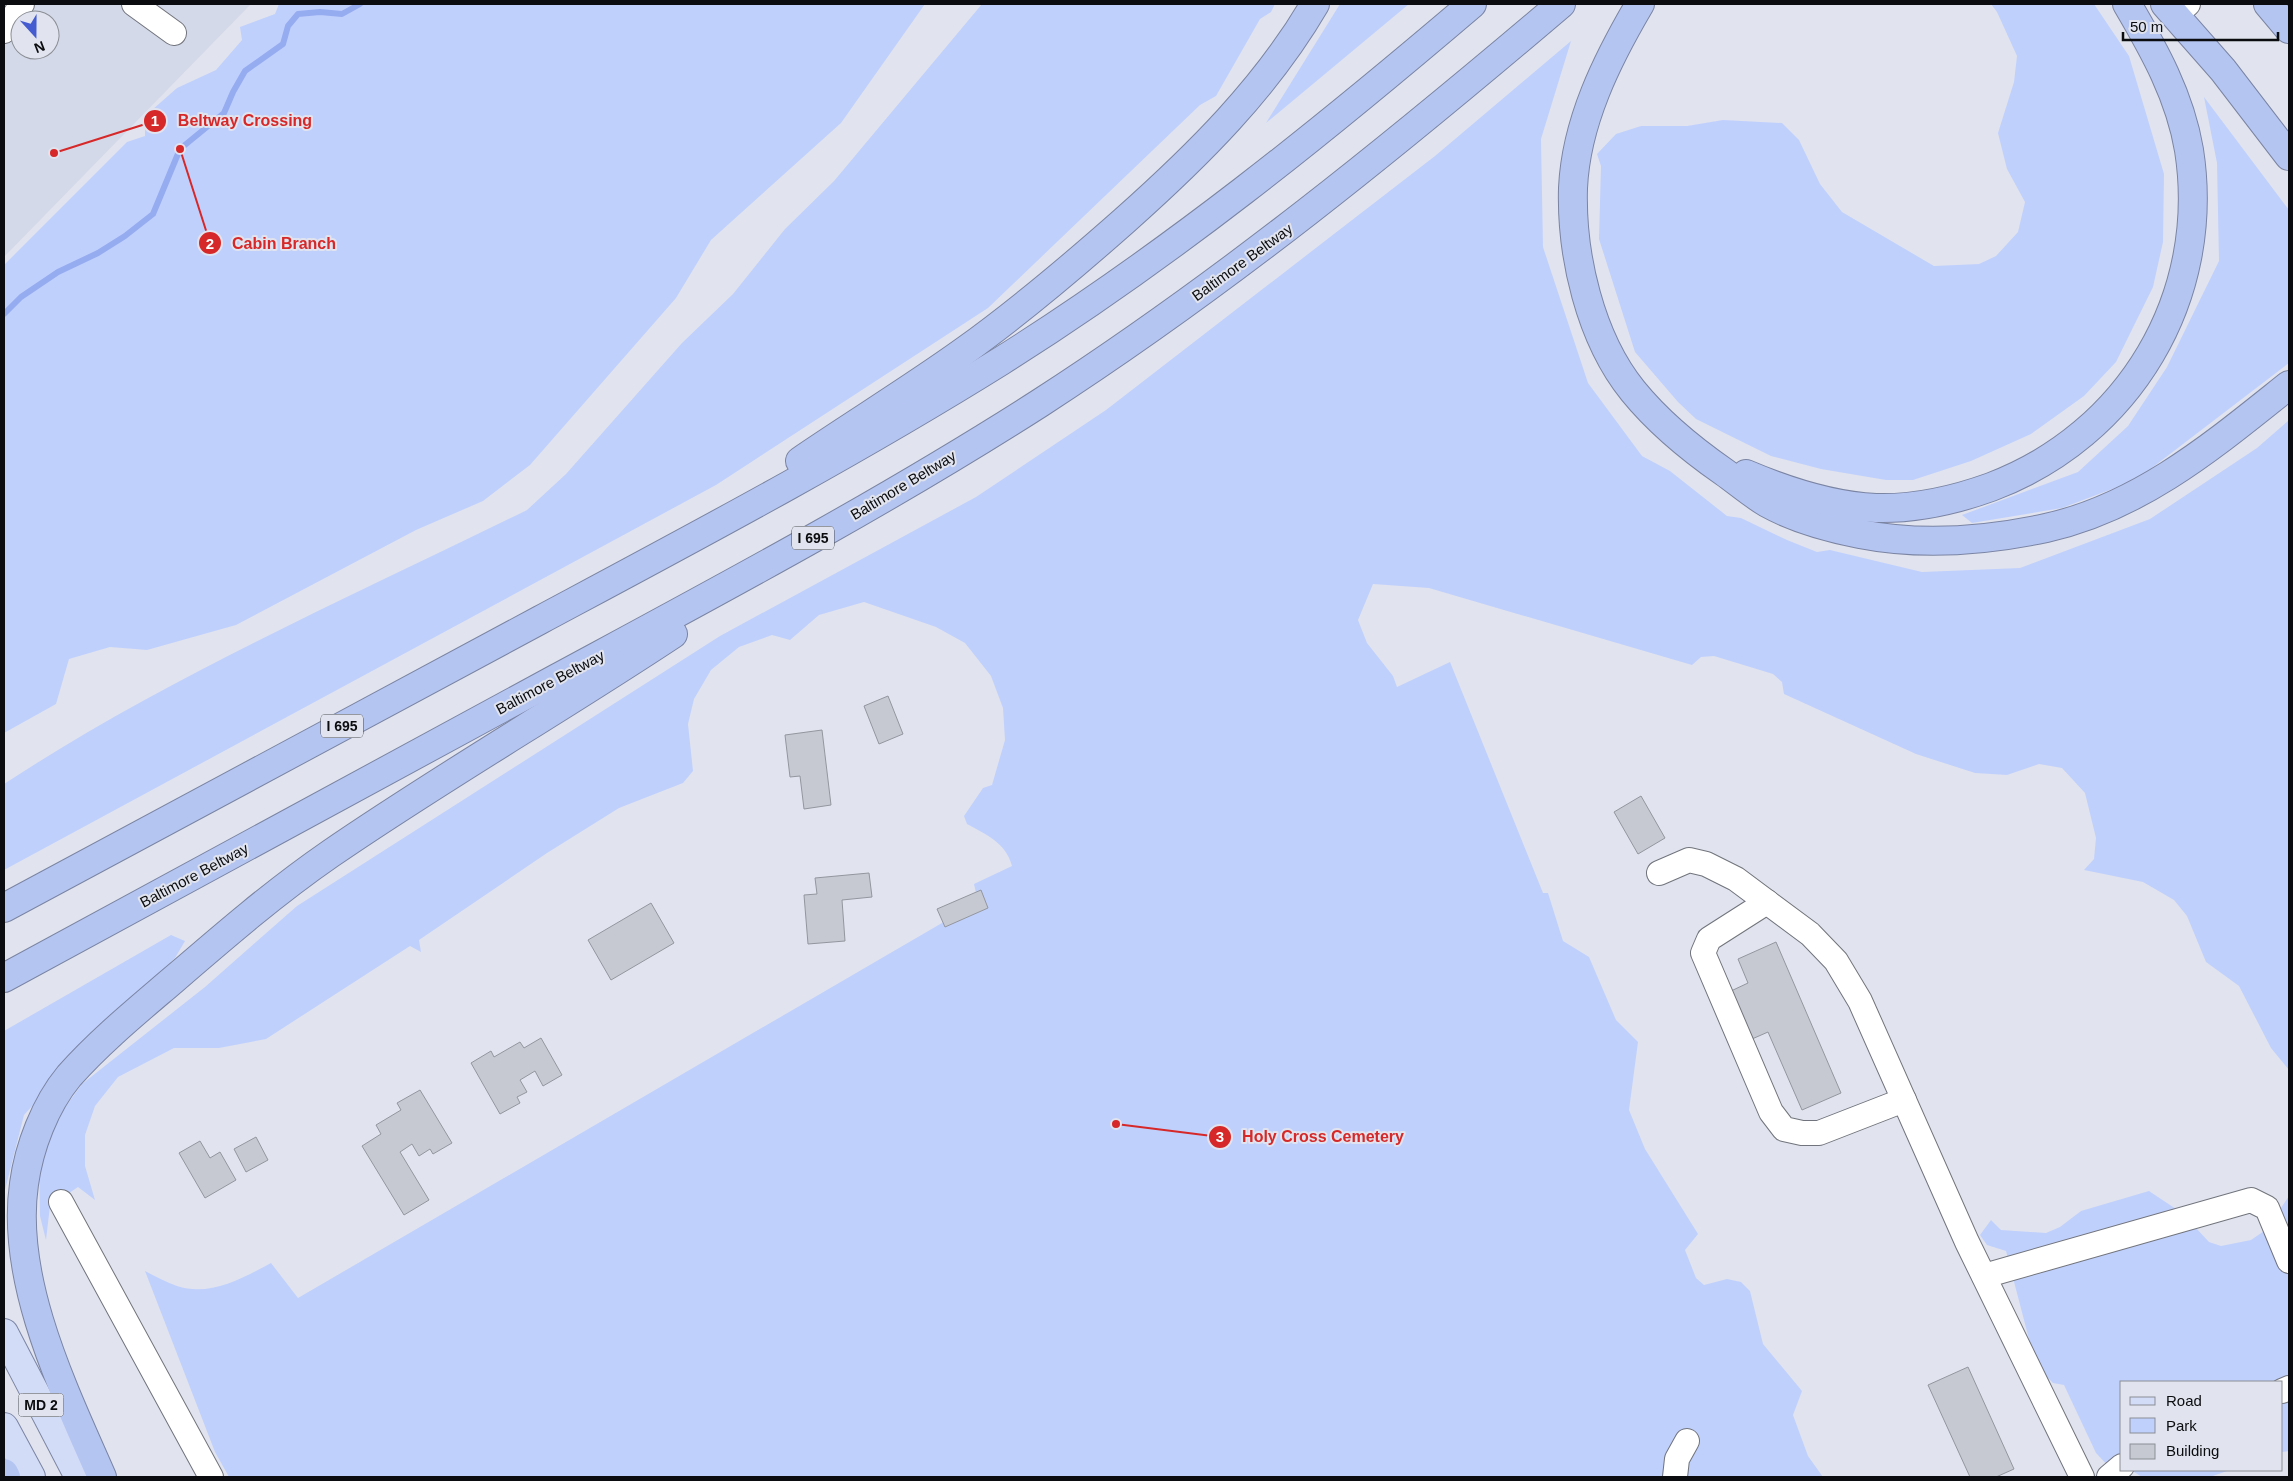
<svg xmlns="http://www.w3.org/2000/svg" width="2293" height="1481" font-family="Helvetica,sans-serif">
	<rect width="100%" height="100%" fill="#e1e4ee"/>
	<path fill="#d4d9e9" fill-rule="evenodd" d="M4,4H251L4,257ZM20,20H50V50H20Z"/>
	<g fill="#c0d0fd">
		<path d="M279,4H925L841,123L711,240L676,298L530,465L483,501L416,530L236,625L147,650L110,647L69,659L56,704L4,733V265L127,142L145,136V120L152,110L177,88L216,70L242,40L240,27L275,14Z"/>
		<path d="M982,4H1275L1271,12L1260,19L1216,96L1200,105L988,308L716,485L4,870V784C169,676 351,597 527,510L566,474L682,343L733,294L785,229L834,181Z"/>
		<path d="M1340,4H1409L1266,123Z"/>
		<path d="M1991,4H2094L2129,56L2164,174L2163,242L2153,287L2116,362L2084,396L2031,434L1971,461L1913,480H1886L1821,469L1771,456L1696,419L1678,402L1635,352L1599,239L1601,166L1597,154L1616,134L1641,126H1687L1723,120L1782,123L1799,140L1820,184L1842,212L1934,266L1979,264L1996,256L2018,232L2025,202L2007,169L1998,133L2014,82L2017,56L1997,12Z"/>
		<path d="M1571,41L1541,139L1543,247L1588,383L1642,456L1670,471L1727,516L1741,518L1787,540L1817,552L1830,550L1922,572L2020,568L2150,519L2257,448L2289,420V1070L2271,1048L2239,986L2206,962L2187,916L2174,900L2143,882L2084,870L2094,859L2096,838L2085,793L2062,768L2039,764L2007,775L1975,773L1916,754L1784,694L1782,682L1773,674L1714,656L1701,657L1692,665L1429,588L1373,584L1358,620L1367,643L1393,676L1397,687L1450,662L1543,893H1548L1563,941L1589,957L1616,1020L1638,1042L1629,1110L1645,1149L1698,1234L1685,1250L1696,1278L1704,1285L1727,1279L1741,1282L1750,1291L1763,1344L1802,1391L1793,1415L1808,1456L1823,1477H229L215,1452L145,1271C155,1276 166,1282 177,1286C210,1297 243,1278 271,1263L298,1298L978,902L974,884L1012,866C1006,843 987,835 967,824L964,816L983,788L992,785L1005,740L1003,708L991,676L965,643L936,627L864,602L819,615L790,640L772,635L739,647L711,670L694,699L688,724L693,771L683,783L619,808L547,853L419,940L421,952L410,946L266,1039L219,1048H174L118,1077L95,1106L85,1135V1166L95,1200L78,1187L50,1206L46,1240L40,1216L39,1162L61,1113L82,1084L205,987L297,906L720,636L976,497L1106,410L1435,156Z"/>
		<path d="M2204,97L2289,210V363L2136,480L2062,508L1972,523L1962,515L2078,472L2128,426L2167,367L2219,261L2217,163Z"/>
		<path d="M171,935L185,941L175,958L99,1032L24,1115L4,1194V1031Z"/>
		<path d="M2149,1191L2182,1213L2209,1242L2221,1246L2251,1240L2267,1229L2289,1196V1451L2282,1452V1382H2122V1468L2112,1470L2096,1453L2064,1385L2053,1383L2036,1366L2006,1251L1987,1245L1980,1235L1991,1220L2001,1230L2046,1233L2060,1227L2081,1211Z"/>
		<path d="M2131,1470H2230L2210,1477H2142Z"/>
	</g>
	<g fill="none" stroke-linecap="round" stroke-linejoin="round">
		<path stroke="#96acf0" stroke-width="6" d="M4,314L21,297L58,272L98,253L125,236L153,214L180,149L224,113L233,92L245,71L283,44L288,26L298,14L320,12L342,14L360,4"/>
	</g>
	<g fill="#c6c9d2" stroke="#93969e">
		<path d="M888,696L903,734L879,744L864,706Z"/>
		<path d="M822,730L831,805L804,809L800,776L790,777L785,735Z"/>
		<path d="M1641,796L1665,838L1638,854L1614,812Z"/>
		<path d="M869,873L872,897L842,900L845,941L808,944L804,895L817,894L815,878Z"/>
		<path d="M981,890L988,908L945,927L937,909Z"/>
		<path d="M651,903L674,943L611,980L588,940Z"/>
		<path d="M1776,942L1841,1093L1802,1110L1768,1032L1752,1039L1731,991L1748,983L1738,959Z"/>
		<path d="M541,1038L562,1075L543,1086L535,1071L520,1080L527,1092L517,1097L520,1103L500,1114L471,1063L491,1051L494,1057L520,1042L524,1048Z"/>
		<path d="M420,1090L452,1143L433,1154L430,1149L419,1156L412,1144L400,1152L429,1200L404,1215L362,1146L381,1134L376,1125L401,1110L397,1103Z"/>
		<path d="M256,1137L268,1160L246,1172L234,1149Z"/>
		<path d="M200,1141L210,1158L220,1152L236,1180L205,1198L179,1153Z"/>
		<path d="M1968,1367L2014,1469L1996,1477H1970L1928,1385Z"/>
	</g>
	<g fill="none" stroke-linecap="round" stroke-linejoin="round">
		<g stroke="#71747c" stroke-width="26">
			<g id="minor">
				<path d="M134,4L174,33"/>
				<path d="M2175,15L2188,4"/>
				<path d="M4,31L22,4"/>
				<path d="M1659,873L1689,860L1706,864L1736,879L1810,934L1836,961L1860,1001L1967,1242L2082,1477"/>
				<path d="M1767,902L1709,939L1703,953L1771,1112L1784,1129L1802,1133H1819L1904,1100"/>
				<path d="M61,1202L211,1477"/>
				<path d="M1984,1276L2251,1200L2267,1208L2289,1261"/>
				<path d="M2282,1391L2289,1388"/>
				<path d="M1675,1477L1677,1459L1687,1441"/>
				<path d="M2109,1477L2122,1466"/>
			</g>
		</g>
		<g stroke="#7a84a3" stroke-width="30">
			<g id="major">
				<path d="M4,1333L79,1477"/>
				<path d="M4,1427L31,1477"/>
			</g>
		</g>
		<g stroke="#7a84a3" stroke-width="30">
			<g id="highway">
				<path d="M1640,4C1607,60 1576,122 1573,188C1571,255 1590,338 1633,391C1659,423 1691,449 1724,472C1738,482 1752,494 1767,503C1794,518 1829,528 1860,534C1921,546 1985,541 2046,528C2141,507 2215,444 2289,385"/>
				<path d="M2165,4L2223,70L2289,156"/>
				<path d="M2268,4L2289,29"/>
				<path d="M800,461C854,424 910,390 963,352C1019,312 1072,267 1124,221C1197,156 1266,88 1315,4"/>
				<path d="M1746,474C1786,491 1832,506 1876,508C1914,509 1955,500 1991,487C2129,435 2212,297 2189,150C2180,96 2154,50 2127,4"/>
				<path d="M4,908C182,812 361,716 540,620C695,537 852,454 1001,361C1168,256 1323,131 1472,4"/>
				<path d="M4,978C188,878 373,778 557,678C720,590 884,503 1040,403C1224,284 1394,146 1561,4"/>
				<path d="M4,1473L6,1477"/>
				<path d="M102,1477C64,1390 10,1281 24,1184C29,1147 45,1105 69,1076C100,1041 138,1010 173,980C224,936 275,892 330,854C442,777 560,709 673,634"/>
			</g>
		</g>
		<use href="#minor" stroke="#fff" stroke-width="24"/>
		<use href="#major" stroke="#d3dcf7" stroke-width="28"/>
		<use href="#highway" stroke="#b5c5f2" stroke-width="28"/>
	</g>
	<g text-anchor="middle" dominant-baseline="central" stroke-width="4" stroke-linejoin="round" paint-order="stroke">
		<g fill="#e1e4ee" stroke="#4b4d52" stroke-width="1">
			<rect x="792" y="526.5" width="42" height="23" rx="4"/>
			<rect x="321" y="714.5" width="42" height="23" rx="4"/>
			<rect x="18.5" y="1393.5" width="45" height="23" rx="4"/>
		</g>
		<g font-size="14" font-weight="bold" fill="#0b0c0f">
			<text x="813" y="538">I 695</text>
			<text x="342" y="726">I 695</text>
			<text x="41" y="1405">MD 2</text>
		</g>
		<g font-size="15" fill="#0b0c0f" stroke="#e1e4ee">
			<text transform="translate(1242 262) rotate(-36)">Baltimore Beltway</text>
			<text transform="translate(903 485) rotate(-31)">Baltimore Beltway</text>
			<text transform="translate(550 682) rotate(-28)">Baltimore Beltway</text>
			<text transform="translate(194 875) rotate(-28)">Baltimore Beltway</text>
		</g>
	</g>
	<path fill="none" stroke="#d62828" stroke-width="2" d="M54 153L155 121M180 149L210 243M1116 1124L1220 1137"/>
	<g fill="#d62828" stroke="#e1e4ee" stroke-width="2">
		<circle cx="54" cy="153" r="5"/>
		<circle cx="180" cy="149" r="5"/>
		<circle cx="1116" cy="1124" r="5"/>
		<circle cx="155" cy="121" r="12"/>
		<circle cx="210" cy="243" r="12"/>
		<circle cx="1220" cy="1137" r="12"/>
	</g>
	<g font-size="15" text-anchor="middle" font-weight="bold" fill="#fff">
		<text x="155" y="126">1</text>
		<text x="210" y="249">2</text>
		<text x="1220" y="1142">3</text>
	</g>
	<g font-size="16" text-anchor="middle" font-weight="bold" fill="#d62828" stroke="#e1e4ee" stroke-width="4" stroke-linejoin="round" paint-order="stroke">
		<text x="245" y="126">Beltway Crossing</text>
		<text x="284" y="249">Cabin Branch</text>
		<text x="1323" y="1142">Holy Cross Cemetery</text>
	</g>
	<rect width="2293" height="1481" fill="none" stroke="#0b0c0f" stroke-width="10"/>
	<rect x="2120" y="1381" width="162" height="90" fill="#e1e4ee" stroke="#8b8e95"/>
	<rect x="2130" y="1397" width="25" height="8" fill="#d3dcf7" stroke="#8b8e95"/>
	<text x="2166" y="1406" font-size="15" fill="#0b0c0f">Road</text>
	<rect x="2130" y="1418" width="25" height="15" fill="#c0d0fd" stroke="#8b8e95"/>
	<text x="2166" y="1431" font-size="15" fill="#0b0c0f">Park</text>
	<rect x="2130" y="1444" width="25" height="15" fill="#c6c9d2" stroke="#8b8e95"/>
	<text x="2166" y="1456" font-size="15" fill="#0b0c0f">Building</text>
	<g transform="translate(35 35) rotate(159)"><circle r="24" fill="#e1e4ee" stroke="#8b8e95"/>
	<path d="M0-4L9 19L0 12L-9 19Z" fill="#455cd0"/>
	<text y="-8" font-size="14" font-weight="bold" text-anchor="middle" fill="#0b0c0f">N</text>
	</g>
	<path d="M2123 32v8h155v-8" fill="none" stroke="#0b0c0f" stroke-width="2.5"/>
	<text x="2130" y="32" font-size="15" fill="#0b0c0f" stroke="#e1e4ee" stroke-width="4" paint-order="stroke">50 m</text>
</svg>
